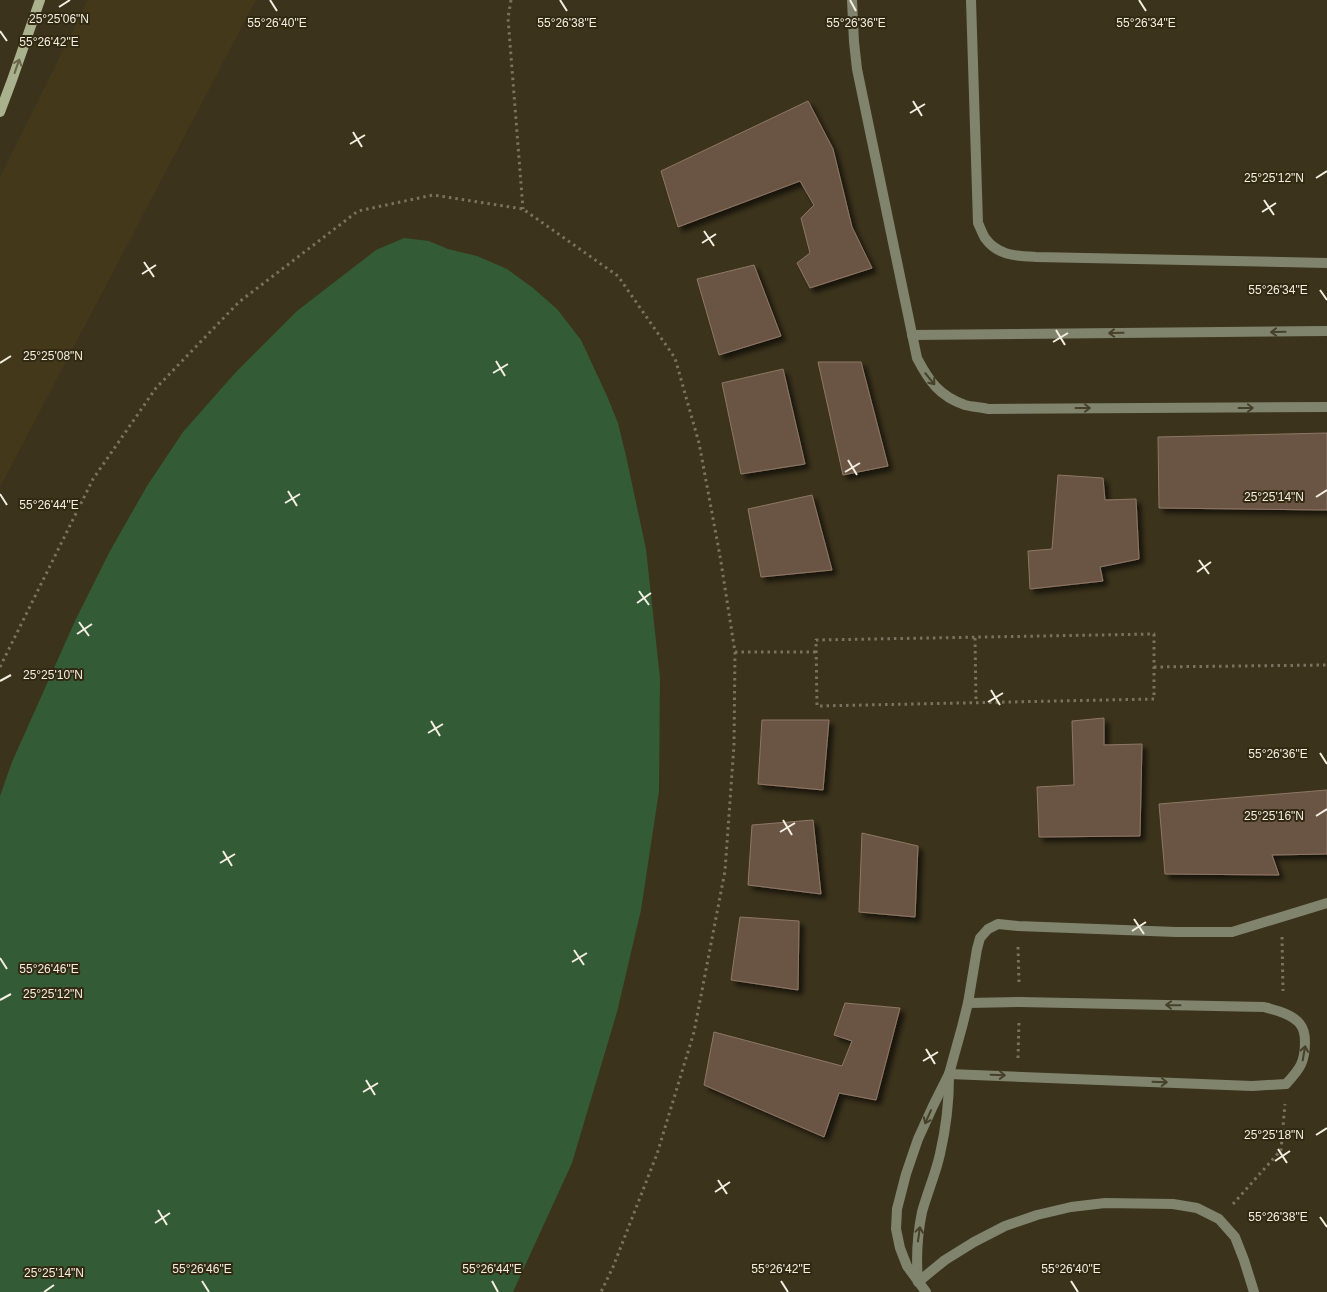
<svg xmlns="http://www.w3.org/2000/svg" width="1327" height="1292" font-family="Arial,sans-serif">
	<defs>
		<filter id="shadow"><feDropShadow dx="4.5" dy="4.5" stdDeviation="2.5" flood-color="#0009"/></filter>
	</defs>
	<rect width="100%" height="100%" fill="#3c331c"/>
	<path fill="#44381a" d="M88,0H256L0,487V177Z"/>
	<path fill="#335b36" d="M404,238L429,241L448,249L477,256L507,269L533,288L557,309L581,340L607,396L618,423L626,456L646,549L660,678L659,791L641,910L617,1012L572,1163L513,1292H0V796L12,762L75,621L110,551L147,486L183,432L236,372L297,311L376,250Z"/>
	<g fill="#6b5545" stroke="#8e7765" filter="url(#shadow)">
		<path d="M808,101L833,149L852,227L872,268L810,288L797,263L810,253L801,218L814,205L800,181L678,227L661,171Z"/>
		<path d="M754,265L781,336L719,355L697,279Z"/>
		<path d="M818,362H861L888,466L843,475Z"/>
		<path d="M783,369L805,464L741,474L722,383Z"/>
		<path d="M1327,433V510L1159,508L1158,437Z"/>
		<path d="M1058,475L1103,478L1105,500L1136,499L1139,559L1100,567L1103,581L1030,589L1028,551L1052,549Z"/>
		<path d="M812,495L832,570L761,577L748,509Z"/>
		<path d="M1104,718V745L1142,744L1140,836L1039,837L1037,787L1074,785L1072,721Z"/>
		<path d="M762,720H829L823,790L758,784Z"/>
		<path d="M1327,790V854L1272,855L1279,875L1165,874L1159,804Z"/>
		<path d="M813,820L821,894L748,885L752,825Z"/>
		<path d="M862,833L918,846L915,917L859,912Z"/>
		<path d="M740,917L799,921L798,990L731,980Z"/>
		<path d="M845,1003L900,1008L876,1100L839,1093L824,1137L704,1085L714,1032L842,1066L852,1041L834,1035Z"/>
	</g>
	<g fill="none" stroke-linecap="round" stroke-linejoin="round">
		<g stroke="#7b735f" stroke-width="3" stroke-dasharray="2.5 4" stroke-linecap="butt">
			<path d="M511,0L508,18L523,209"/>
			<path d="M1154,634V699L817,706L816,640Z"/>
			<path d="M975,638L976,702"/>
			<path d="M735,652H816"/>
			<path d="M0,667L93,479L156,388L239,302L358,211L433,195L523,209L618,276L675,358L699,443L720,556L735,652L734,745L725,871L694,1032L657,1154L613,1267L601,1292"/>
			<path d="M1154,667L1327,665"/>
			<path d="M1282,937L1283,991"/>
			<path d="M1018,947L1019,983"/>
			<path d="M1018,1058L1019,1022"/>
			<path d="M1233,1204L1281,1150L1285,1104"/>
		</g>
		<g stroke="#80846d" stroke-width="10">
			<path d="M852,0L854,42L857,69L917,358C929,381 939,396 965,405C972,407 981,407 988,409L1327,407"/>
			<path d="M971,0L978,223C980,227 982,233 985,238C998,256 1016,256 1036,257L1327,263"/>
			<path d="M912,335L1327,331"/>
			<path d="M949,1074L1252,1086L1286,1084C1300,1069 1305,1062 1305,1042C1305,1035 1304,1029 1300,1024C1292,1014 1275,1010 1264,1007L1020,1002L968,1003"/>
			<path d="M918,1281C916,1258 917,1236 922,1212C927,1193 936,1173 940,1154C946,1128 949,1103 949,1077"/>
			<path d="M918,1282L945,1260L974,1242L1005,1226L1037,1215L1071,1207L1105,1203L1173,1204L1197,1208L1219,1219L1235,1237L1244,1260L1254,1292"/>
			<path d="M926,1292L907,1266L900,1248L896,1229L897,1209L906,1174L918,1139L933,1106L949,1074L962,1027L968,1003L977,949L980,938L988,929L998,924L1018,926L1176,932H1232L1327,903"/>
		</g>
		<path stroke="#aab18d" stroke-width="10" d="M0,112L12,80L40,0"/>
	</g>
	<defs><path id="oneway-shaft" d="M-6 0H5M1.5-3L5.5 0L1.5 3" fill="none" stroke-width="1.6" stroke-linecap="round" stroke-linejoin="round" transform="scale(1.25)"/></defs>
	<use stroke="#686649" href="#oneway-shaft" transform="translate(17 66) rotate(-71)"/>
	<g stroke="#464029">
		<use href="#oneway-shaft" transform="translate(1278 332) rotate(179)"/>
		<use href="#oneway-shaft" transform="translate(1116 333) rotate(179)"/>
		<use href="#oneway-shaft" transform="translate(930 379) rotate(51)"/>
		<use href="#oneway-shaft" transform="translate(1083 408)"/>
		<use href="#oneway-shaft" transform="translate(1246 408)"/>
		<use href="#oneway-shaft" transform="translate(1173 1005) rotate(-179)"/>
		<use href="#oneway-shaft" transform="translate(1304 1053) rotate(-80)"/>
		<use href="#oneway-shaft" transform="translate(998 1075) rotate(2)"/>
		<use href="#oneway-shaft" transform="translate(1160 1082) rotate(2)"/>
		<use href="#oneway-shaft" transform="translate(928 1117) rotate(114)"/>
		<use href="#oneway-shaft" transform="translate(919 1234) rotate(-82)"/>
	</g>
	<path fill="none" stroke="#f4eee0" stroke-width="2" d="M270,0L277,11M560,0L567,11M850,0L856,11M1139,0L1146,11M59,7L70,0M0,31L7,41M913,101L922,116M910,113L925,104M353,132L362,147M350,144L365,135M1316,178L1327,171M1264,200L1274,215M1262,212L1276,203M704,231L714,246M702,243L716,234M144,262L154,277M142,274L156,265M1320,290L1327,300M1056,330L1065,345M1053,342L1068,333M496,361L505,376M0,363L11,356M493,373L508,364M848,460L857,475M845,472L860,463M288,491L297,506M0,494L7,505M1316,497L1327,490M285,503L300,494M1199,560L1209,574M1197,572L1211,562M639,591L649,605M637,603L651,593M79,622L89,636M77,634L92,624M0,681L11,675M991,690L1000,705M988,702L1003,693M431,721L440,736M428,733L443,724M1320,753L1327,764M1316,816L1327,809M783,820L792,835M780,832L795,823M223,851L232,866M220,863L235,854M1134,919L1144,934M1132,931L1146,922M574,950L584,965M0,958L7,969M572,962L587,953M0,1000L11,994M926,1049L935,1064M923,1061L938,1052M366,1080L375,1095M363,1092L378,1083M1316,1135L1327,1128M1278,1149L1287,1163M1275,1161L1290,1151M718,1180L727,1194M715,1192L730,1182M158,1210L167,1225M1320,1217L1327,1227M155,1223L170,1213M202,1281L209,1292M492,1281L498,1292M781,1281L788,1292M1071,1281L1078,1292M44,1292L54,1285"/>
	<g font-size="12" text-anchor="middle" fill="#f4eee0" stroke="#322912" stroke-width="4" stroke-linejoin="round" paint-order="stroke">
		<text x="59" y="23">25°25'06"N</text>
		<text x="277" y="27">55°26'40"E</text>
		<text x="567" y="27">55°26'38"E</text>
		<text x="856" y="27">55°26'36"E</text>
		<text x="1146" y="27">55°26'34"E</text>
		<text x="49" y="46">55°26'42"E</text>
		<text x="1274" y="182">25°25'12"N</text>
		<text x="1278" y="294">55°26'34"E</text>
		<text x="53" y="360">25°25'08"N</text>
		<text x="1274" y="501">25°25'14"N</text>
		<text x="49" y="509">55°26'44"E</text>
		<text x="53" y="679">25°25'10"N</text>
		<text x="1278" y="758">55°26'36"E</text>
		<text x="1274" y="820">25°25'16"N</text>
		<text x="49" y="973">55°26'46"E</text>
		<text x="53" y="998">25°25'12"N</text>
		<text x="1274" y="1139">25°25'18"N</text>
		<text x="1278" y="1221">55°26'38"E</text>
		<text x="202" y="1273">55°26'46"E</text>
		<text x="492" y="1273">55°26'44"E</text>
		<text x="781" y="1273">55°26'42"E</text>
		<text x="1071" y="1273">55°26'40"E</text>
		<text x="54" y="1277">25°25'14"N</text>
	</g>
</svg>
